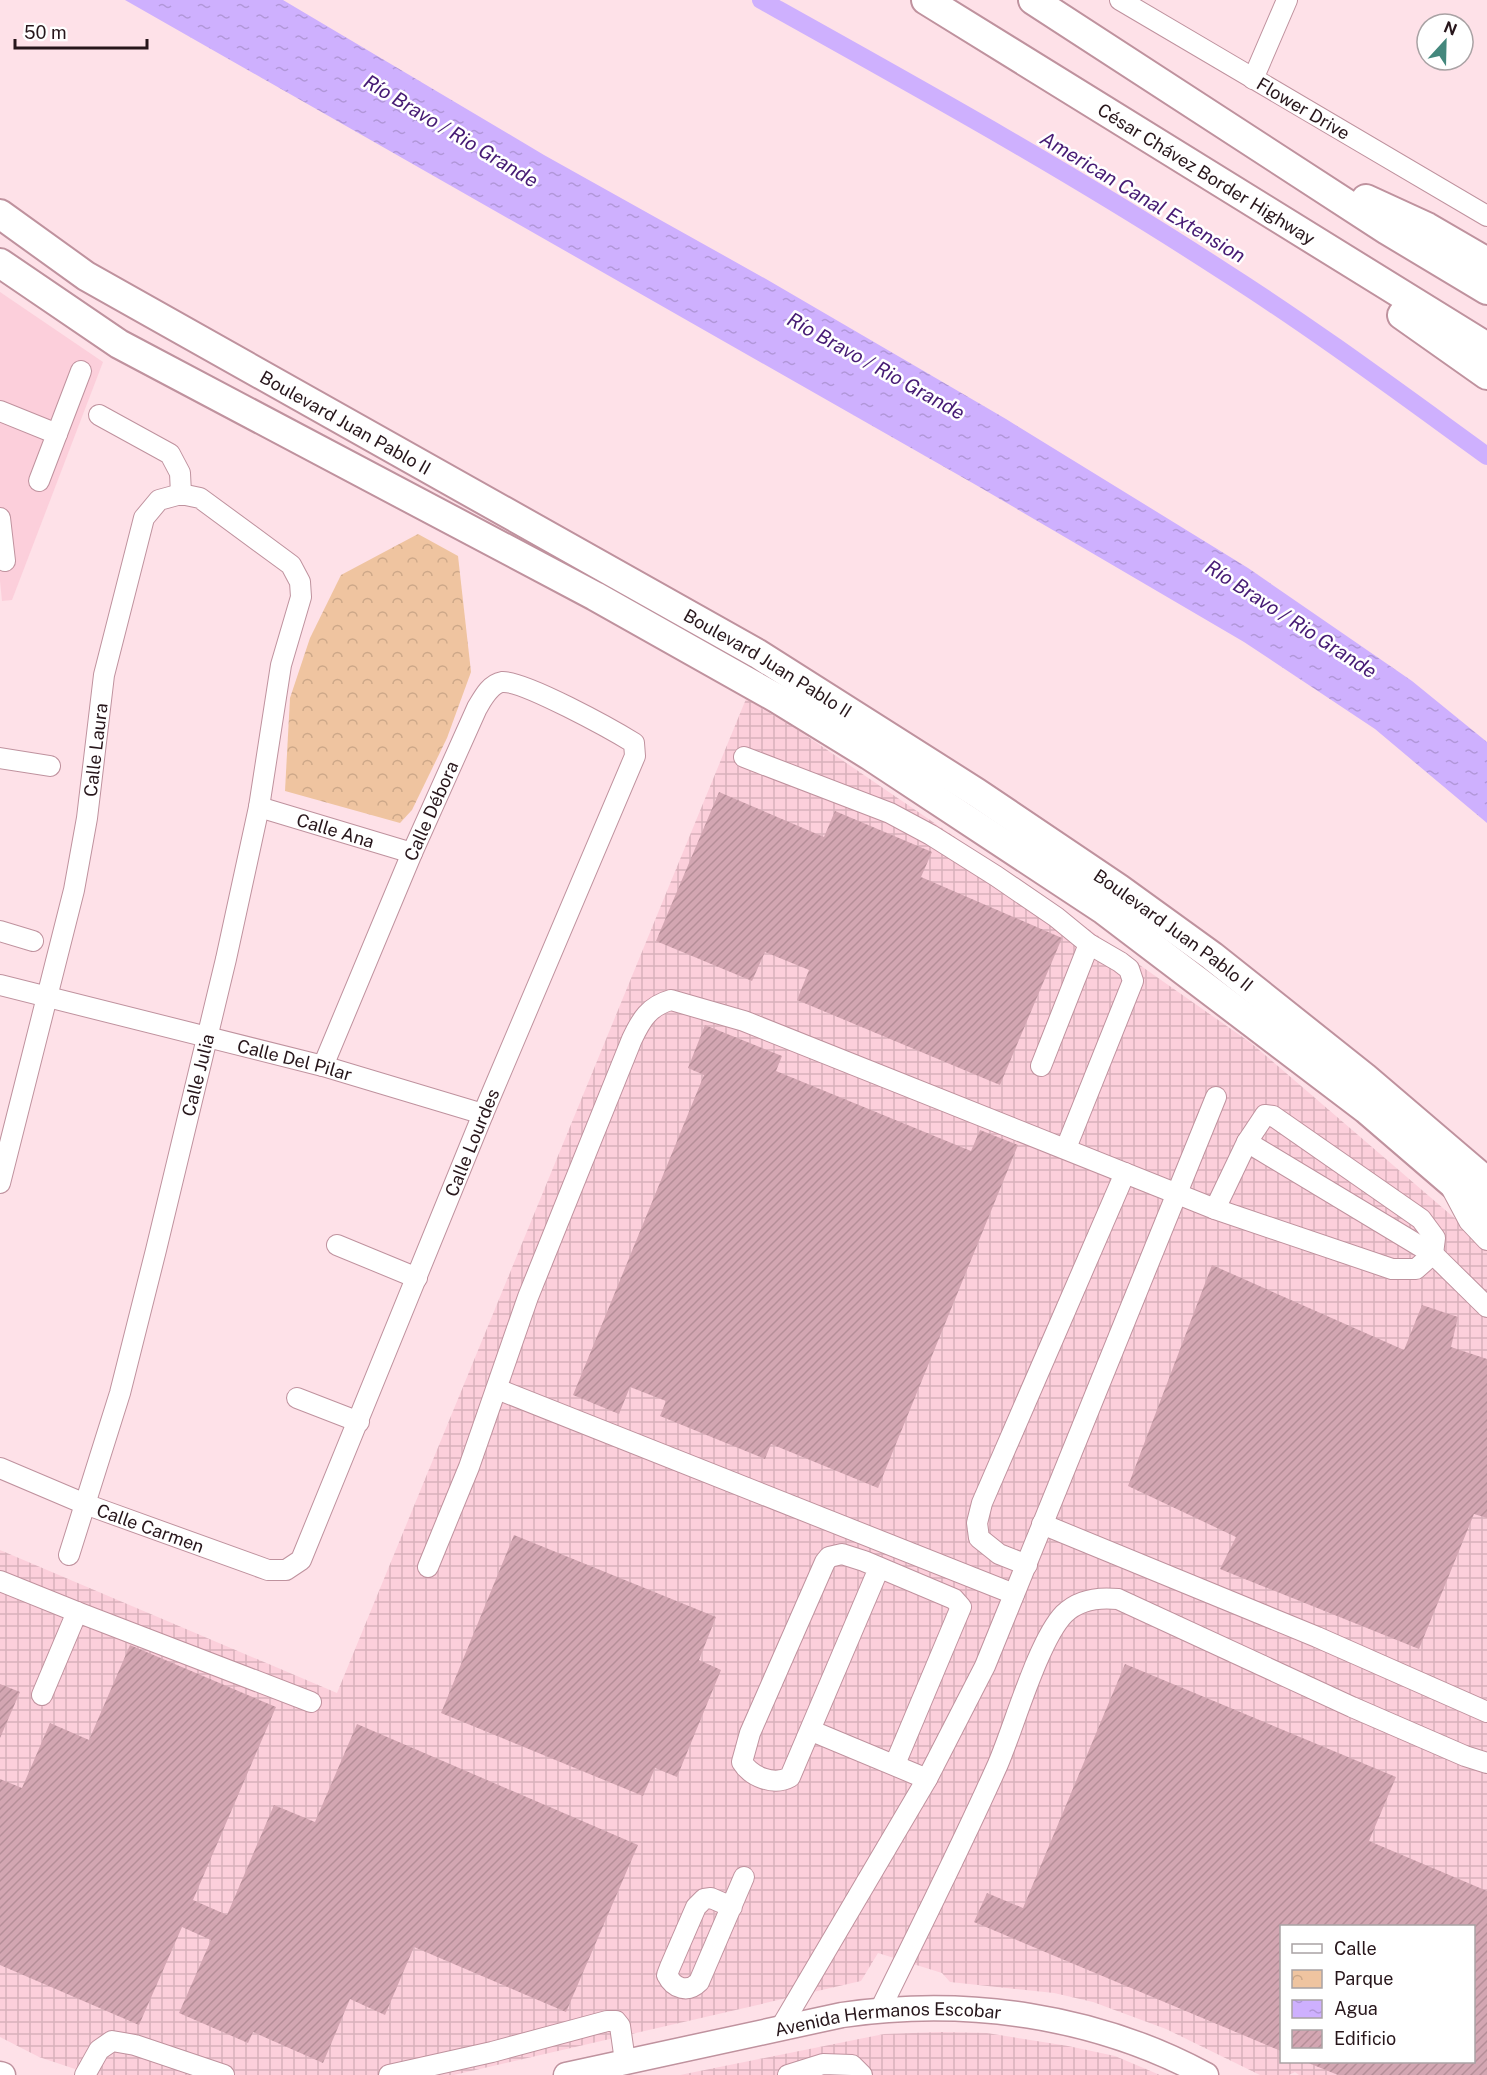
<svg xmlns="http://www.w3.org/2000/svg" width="1487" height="2075" font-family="'Public Sans',sans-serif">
	<defs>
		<pattern id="industrial-grid" width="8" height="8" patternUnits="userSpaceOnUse" patternTransform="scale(1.5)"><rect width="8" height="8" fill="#fccfdb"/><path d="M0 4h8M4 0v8" fill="none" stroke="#d8b1bb"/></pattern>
		<pattern id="park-crowns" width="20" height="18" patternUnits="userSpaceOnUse" patternTransform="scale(1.5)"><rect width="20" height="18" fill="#efc4a0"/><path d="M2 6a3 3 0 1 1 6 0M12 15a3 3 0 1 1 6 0" fill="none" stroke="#cda889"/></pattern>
		<pattern id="water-ripples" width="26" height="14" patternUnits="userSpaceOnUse" patternTransform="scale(1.5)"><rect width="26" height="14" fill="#ceb0fe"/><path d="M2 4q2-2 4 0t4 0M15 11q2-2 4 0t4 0" fill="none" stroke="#b197d9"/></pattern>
		<pattern id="building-hatch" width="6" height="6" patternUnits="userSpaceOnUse" patternTransform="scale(1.5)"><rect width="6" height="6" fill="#d3a6b2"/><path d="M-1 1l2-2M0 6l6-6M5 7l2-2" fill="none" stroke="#b58e98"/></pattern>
	</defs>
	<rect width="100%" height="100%" fill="#fee1e8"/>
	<path fill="#fccfdb" d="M0,292L103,362L12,600L2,601L0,581Z"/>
	<g fill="url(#industrial-grid)" fill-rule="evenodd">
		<path d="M746,699L795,728L1034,891L1251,1043L1487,1246V2075H1299L1295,2072L1289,2075H1260L1166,2029L1093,2002L1054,1993L950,1982L942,1973L878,1953L861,1981L454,2075H93L39,2057L0,2037V1550L337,1693ZM1282,1926H1474V2062H1282Z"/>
		<path d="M941,2032L987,2033L1068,2046L1115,2056L1160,2075H680L884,2034Z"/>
	</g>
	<path fill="url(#park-crowns)" d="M418,534L458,556L471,672L447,738L412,810L400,823L285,791L290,698L310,638L341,575Z"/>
	<path fill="url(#water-ripples)" d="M125,0H283L544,155L766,279L1006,419L1248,568L1412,681L1487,742V823L1375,729L1244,642L976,485Z"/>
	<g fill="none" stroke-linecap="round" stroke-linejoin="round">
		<path stroke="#ceb0fe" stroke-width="18" d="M761,0C917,87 1074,174 1223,271C1314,329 1400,393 1487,456"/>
	</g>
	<g fill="url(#building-hatch)">
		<path d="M719,792L824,837L835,811L932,852L921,877L1062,938L1000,1085L797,1000L809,970L765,952L752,981L656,941Z"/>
		<path d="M705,1025L782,1056L776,1071L971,1151L980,1130L1018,1145L878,1488L771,1444L765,1459L660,1416L666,1401L630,1387L619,1414L573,1395L704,1075L688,1068Z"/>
		<path d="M1212,1265L1404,1350L1422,1305L1458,1317L1451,1347L1487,1359V1518L1474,1514L1419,1649L1220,1569L1236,1537L1128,1486Z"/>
		<path d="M514,1535L716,1617L699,1660L721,1670L677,1777L655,1768L643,1796L441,1713Z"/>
		<path d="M130,1645L276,1707L193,1900L227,1915L274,1805L315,1822L357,1724L638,1845L566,2012L414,1947L385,2015L350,1999L323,2063L253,2032L248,2043L179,2013L211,1940L182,1927L139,2025L0,1965V1779L22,1788L50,1723L89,1740Z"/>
		<path d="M1125,1664L1396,1777L1369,1841L1487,1891V2075H1338L1306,2062L1473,2061V1926H1281V2051L974,1922L987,1893L1023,1908Z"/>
		<path d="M0,1684L20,1692L0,1738Z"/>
	</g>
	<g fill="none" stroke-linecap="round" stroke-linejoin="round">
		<g stroke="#bf929e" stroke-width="22">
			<g id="minor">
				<path id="s1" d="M1120,0L1487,216"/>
				<path d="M1253,79L1287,0"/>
				<path d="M0,411L57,434"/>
				<path d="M99,415L170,454L180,473L181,494"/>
				<path d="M39,481L81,371"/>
				<path d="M0,518L5,561"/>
				<path d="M744,757L890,813L931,835L996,876L1056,917L1089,944L1120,962L1129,969L1133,981L1066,1148"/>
				<path d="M0,758L50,766"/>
				<path id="s2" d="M259,807L412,853"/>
				<path d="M0,931L33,941"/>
				<path id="s3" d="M0,985L323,1066L483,1114"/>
				<path d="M1041,1066L1089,944"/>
				<path d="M1265,1115L1273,1116L1421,1219L1435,1238L1433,1254L1416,1269H1392L1215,1209L1247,1142Z"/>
				<path d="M1247,1142L1433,1254L1487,1307"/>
				<path id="s4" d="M0,1183L74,890L87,818L104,675L144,518L159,500L181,494L200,498L291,565L300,582L301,597L281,665L259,807L226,959L156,1250L120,1393L69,1555"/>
				<path d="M1452,1189L1469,1221L1487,1240"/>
				<path d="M337,1245L417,1278"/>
				<path d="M497,1389L1014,1594"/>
				<path d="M297,1398L359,1422"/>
				<path id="s5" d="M0,1468L85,1504L268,1570H286L301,1560L483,1114L635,756L634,743C613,730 523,680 502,682C490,684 483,698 477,708L412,853L323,1066"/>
				<path d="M1042,1524L1317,1637L1487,1712"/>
				<path d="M1027,1565L999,1554L979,1538L977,1523L982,1503L1125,1173"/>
				<path d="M428,1567L469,1467L528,1297L632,1039C641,1020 649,1006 671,1000L744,1021L1215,1209"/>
				<path d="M879,1568L790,1777C774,1786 751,1777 742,1762L750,1733L825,1562L829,1557L842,1554L864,1561L954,1599L961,1607L895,1764"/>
				<path d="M0,1581L77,1612L42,1695"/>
				<path d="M77,1612L311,1702"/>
				<path d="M812,1731L927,1779"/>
				<path d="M732,1907L711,1898L704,1899L696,1907L670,1967L667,1975C674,1989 688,1993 699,1982L744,1877"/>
				<path d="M880,2010C920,1928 961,1847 998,1764C1014,1727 1038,1641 1064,1614C1079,1599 1099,1597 1118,1599L1352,1707L1465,1756L1487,1763"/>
				<path d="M781,2027L927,1779L985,1666L1216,1097"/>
				<path d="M85,2075L99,2050L112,2041L135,2045L224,2075"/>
				<path d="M389,2075L492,2052L607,2021H616L620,2026L625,2061"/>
				<path d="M788,2075L823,2064L852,2065L862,2075"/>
			</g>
		</g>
		<g stroke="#bf929e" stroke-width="27">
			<g id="major">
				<path d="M0,2074L3,2075"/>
				<path id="s6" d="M566,2075L842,2015C966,1997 1095,2015 1206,2075"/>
			</g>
		</g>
		<g stroke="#bf929e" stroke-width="32">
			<g id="highway">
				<path id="s7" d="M926,0L1487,347"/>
				<path d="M1033,0L1387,230L1487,290"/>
				<path d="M1366,199L1427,227L1487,262"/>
				<path id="s8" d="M0,214L86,276L758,654L977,793L1118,888L1212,956L1364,1077L1487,1182"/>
				<path d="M0,263L119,344L595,596L778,699L869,755L1104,910L1366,1109L1487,1213"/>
				<path d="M1402,315L1487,375"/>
			</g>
		</g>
		<use href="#minor" stroke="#fff" stroke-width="20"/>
		<use href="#major" stroke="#fff" stroke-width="24"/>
		<use href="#highway" stroke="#fff" stroke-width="28"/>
	</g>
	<g text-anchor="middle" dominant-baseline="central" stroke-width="5" stroke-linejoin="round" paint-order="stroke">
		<g font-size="18" fill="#27161b" stroke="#fff">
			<text stroke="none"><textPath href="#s1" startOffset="213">Flower Drive</textPath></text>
			<text stroke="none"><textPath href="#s7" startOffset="330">César Chávez Border Highway</textPath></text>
			<text stroke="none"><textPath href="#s8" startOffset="404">Boulevard Juan Pablo II</textPath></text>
			<text stroke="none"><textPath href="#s8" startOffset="890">Boulevard Juan Pablo II</textPath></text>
			<text stroke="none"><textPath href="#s4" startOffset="444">Calle Laura</textPath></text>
			<text transform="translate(431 811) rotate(-66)">Calle Débora</text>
			<text stroke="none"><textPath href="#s2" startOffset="80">Calle Ana</textPath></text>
			<text stroke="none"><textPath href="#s8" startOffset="1376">Boulevard Juan Pablo II</textPath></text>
			<text stroke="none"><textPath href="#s3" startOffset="304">Calle Del Pilar</textPath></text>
			<text transform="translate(198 1075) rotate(-76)">Calle Julia</text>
			<text stroke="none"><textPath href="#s5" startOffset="774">Calle Lourdes</textPath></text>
			<text stroke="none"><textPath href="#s5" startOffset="162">Calle Carmen</textPath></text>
			<text stroke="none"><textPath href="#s6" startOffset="328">Avenida Hermanos Escobar</textPath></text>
		</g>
		<g font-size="20" font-style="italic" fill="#461b74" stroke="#fff">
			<text transform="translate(451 131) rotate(31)">Río Bravo / Rio Grande</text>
			<text transform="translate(1143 197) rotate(31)">American Canal Extension</text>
			<text transform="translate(876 366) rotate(29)">Río Bravo / Rio Grande</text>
			<text transform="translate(1291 619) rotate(33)">Río Bravo / Rio Grande</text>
		</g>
	</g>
	<rect x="1280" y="1925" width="195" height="138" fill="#ffffff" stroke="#a9a2a4" stroke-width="1.5"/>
	<rect x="1292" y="1944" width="30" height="9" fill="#ffffff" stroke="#a9a2a4" stroke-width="1.5"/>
	<text x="1334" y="1955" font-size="18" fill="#27161b">Calle</text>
	<rect x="1292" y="1970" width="30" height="18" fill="url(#park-crowns)" stroke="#a9a2a4" stroke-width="1.5"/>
	<text x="1334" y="1985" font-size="18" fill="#27161b">Parque</text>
	<rect x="1292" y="2000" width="30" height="18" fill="url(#water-ripples)" stroke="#a9a2a4" stroke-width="1.5"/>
	<text x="1334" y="2015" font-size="18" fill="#27161b">Agua</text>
	<rect x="1292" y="2030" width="30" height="18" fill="url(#building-hatch)" stroke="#a9a2a4" stroke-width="1.5"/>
	<text x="1334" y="2045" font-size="18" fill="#27161b">Edificio</text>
	<g transform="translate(1445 42) rotate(22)"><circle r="28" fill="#ffffff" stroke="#a9a2a4" stroke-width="1.5"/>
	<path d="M0-4.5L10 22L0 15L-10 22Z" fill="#44887d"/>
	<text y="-9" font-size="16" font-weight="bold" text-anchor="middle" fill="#27161b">N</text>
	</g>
	<path d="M15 39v9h132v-9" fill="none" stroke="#27161b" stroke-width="3"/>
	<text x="24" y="39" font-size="18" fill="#27161b" stroke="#ffffff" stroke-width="4.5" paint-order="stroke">50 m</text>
</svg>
